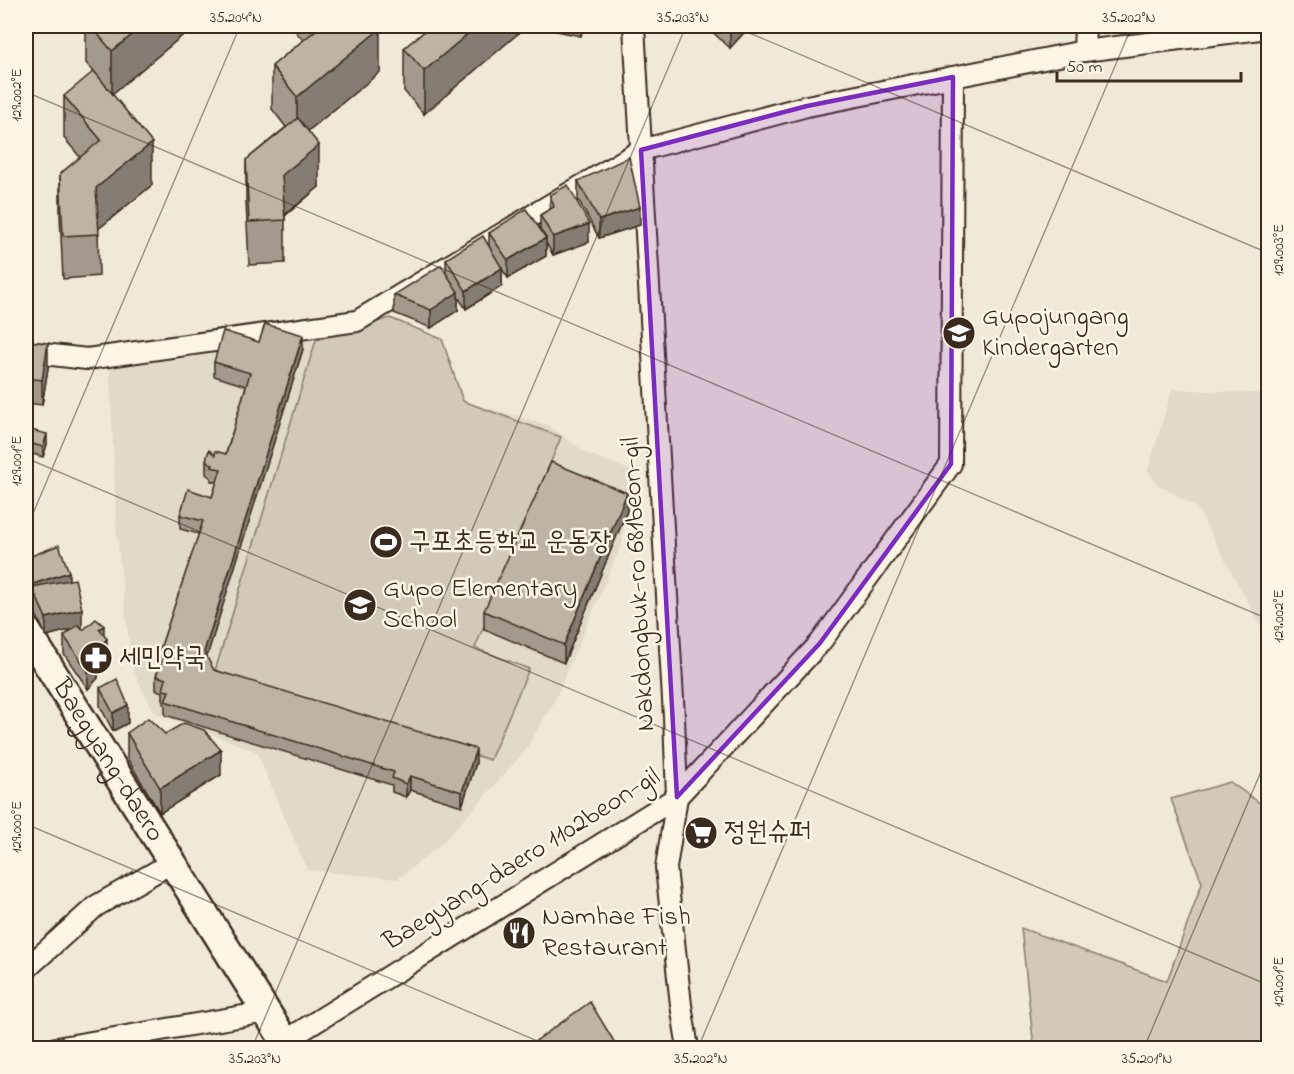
<svg xmlns="http://www.w3.org/2000/svg" width="1294" height="1074" font-family="'Indie Flower','Poor Story',sans-serif">
	<rect width="100%" height="100%" fill="#f0e9d9"/>
	<filter id="ink" filterUnits="userSpaceOnUse"><feTurbulence type="fractalNoise" baseFrequency=".0167" numOctaves="2"/><feDisplacementMap in="SourceGraphic" scale="12" xChannelSelector="R" yChannelSelector="G"/><feConvolveMatrix kernelMatrix="1 2 1 2 8 2 1 2 1" color-interpolation-filters="sRGB"/></filter>
	<g filter="url(#ink)">
		<g fill="#e1d9c9">
			<path d="M390,318L442,339L463,401L548,425L586,453L632,471L622,543L554,702L524,752L478,804L441,844L398,879L307,870L257,752L154,712L132,668L117,538L109,356L192,348Z"/>
			<path d="M1172,389L1268,394V639L1197,508L1156,483L1148,470Z"/>
		</g>
		<g fill="#d2c9ba" stroke="#867a6c" stroke-width="1.5">
			<path d="M390,318L442,339L463,401L561,437L475,648L529,669L490,760L215,671L316,340Z"/>
			<path d="M1230,782L1268,809V1048H1034L1021,928L1167,981L1202,883L1171,799Z"/>
		</g>
		<g fill="none" stroke-linecap="round" stroke-linejoin="round">
			<g stroke="#3b2a1e" stroke-width="24">
				<g id="street">
					<path d="M634,26L674,717L677,797L666,868L681,1005L688,1048"/>
					<path d="M1084,51L1085,26"/>
					<path d="M26,352L87,359L357,321L641,150L807,106L1084,51L1268,28"/>
					<path d="M26,969L96,906L173,862"/>
					<path d="M285,1041L677,797L820,643L951,464L953,77"/>
					<path d="M56,1048L267,1012"/>
				</g>
			</g>
			<g stroke="#3b2a1e" stroke-width="32">
				<g id="secondary">
					<path id="s1" d="M26,630L289,1048"/>
				</g>
			</g>
			<use href="#street" stroke="#fcf5e5" stroke-width="20"/>
			<use href="#secondary" stroke="#fcf5e5" stroke-width="27"/>
		</g>
		<g fill="#a39a8d" stroke="#3b2a1e" stroke-width="1.5">
			<path d="M86,26H194L112,94L152,185L98,229L99,276L63,279L60,216V174L80,157L64,138V96L94,72L86,63Z"/>
			<path d="M291,26H377L380,72L308,131L319,187L285,216V263L249,265L246,202V160L286,127L272,109V66L303,40Z"/>
			<path d="M431,26L424,114L404,91V48Z"/>
			<path d="M533,26H583L581,36Z"/>
			<path d="M708,26H750L730,48L708,28Z"/>
			<path d="M578,181L640,225L599,238L578,199Z"/>
			<path d="M550,195L589,242L553,255L546,243V256L508,278L502,269V286L466,309L458,297V310L431,328L394,313V295L446,273V259L489,247V233L540,230V215L550,209Z"/>
			<path d="M26,341L48,368L42,405L26,403Z"/>
			<path d="M259,342L303,349L206,657L214,670L476,763L462,806L410,790L406,797L392,792V785L165,715V704H163V692L156,690V676L159,669H158V655L199,534L180,529V515L212,497L217,482L211,481V478L206,474V460L215,455L226,454L246,386L214,376V362Z"/>
			<path d="M26,429L47,444L43,457L26,452Z"/>
			<path d="M627,511L564,663L484,629V611Z"/>
			<path d="M26,558L69,580L82,627H81L83,630L104,636L107,657L98,666V678L88,689L64,654V636L72,629L46,636L32,605V602L26,589Z"/>
			<path d="M100,688L128,723L113,731L100,706Z"/>
			<path d="M127,733L165,734L221,775L160,813L127,758Z"/>
		</g>
		<g fill="#857d73" stroke="#3b2a1e" stroke-width="1.5">
			<path d="M143,26H194L112,94V51Z"/>
			<path d="M477,26H527L424,114V71Z"/>
			<path d="M581,26H583L581,36Z"/>
			<path d="M730,26H750L730,48Z"/>
			<path d="M380,29V72L297,140V97Z"/>
			<path d="M152,143V185L96,231V188Z"/>
			<path d="M319,145V187L282,217V175Z"/>
			<path d="M640,207V225L599,238V220Z"/>
			<path d="M589,224V242L553,255V237Z"/>
			<path d="M546,238V256L508,278V260Z"/>
			<path d="M502,268V286L466,309V291Z"/>
			<path d="M458,292V310L431,328V310Z"/>
			<path d="M303,335V349L204,666V652Z"/>
			<path d="M48,343V368L42,405V380Z"/>
			<path d="M47,434V444L43,457V447Z"/>
			<path d="M26,467H27V476L26,477Z"/>
			<path d="M627,493V511L564,663V645Z"/>
			<path d="M69,572V590L33,588V584Z"/>
			<path d="M82,609V627L46,636V618Z"/>
			<path d="M104,626V642L107,639V657L98,666V678L88,689V671L94,651L99,629Z"/>
			<path d="M128,705V723L113,731V713Z"/>
			<path d="M476,749V763L462,806V792Z"/>
			<path d="M221,750V775L160,813V788Z"/>
			<path d="M410,776V790L406,797V784Z"/>
		</g>
		<g fill="#beb3a4" stroke="#3b2a1e" stroke-width="1.5">
			<path d="M91,26H143L112,51Z"/>
			<path d="M321,26H377L380,29L297,97L272,66Z"/>
			<path d="M431,26H477L424,71L404,48Z"/>
			<path d="M94,71L152,143L96,188L99,234L63,236L60,174L101,140L64,96Z"/>
			<path d="M298,118L319,145L282,175L285,220L249,222L246,160Z"/>
			<path d="M629,157L640,207L599,220L578,181Z"/>
			<path d="M568,185L589,224L553,237L540,215L554,207L550,195Z"/>
			<path d="M526,209L546,238L508,260L489,233Z"/>
			<path d="M483,236L502,268L466,291L446,259Z"/>
			<path d="M441,265L458,292L431,310L394,295Z"/>
			<path d="M265,324L303,335L204,652L214,670L476,749L462,792L410,776L406,784L392,778L394,772L165,701L169,691L163,690L166,679L156,676L164,656L158,655L203,521L180,515L188,489L212,497L221,469L211,467L213,465L206,460L209,450L215,455V451L226,454L250,373L214,362L223,331L259,342Z"/>
			<path d="M26,341L48,343L42,380L26,378Z"/>
			<path d="M26,429L47,434L43,447L26,442Z"/>
			<path d="M551,462L627,493L564,645L484,611Z"/>
			<path d="M59,545L69,572L33,584L26,571V558Z"/>
			<path d="M75,579L82,609L46,618L32,587Z"/>
			<path d="M96,619L104,626L99,629L107,639L94,651L98,660L88,671L64,636L78,625L83,630Z"/>
			<path d="M117,679L128,705L113,713L100,688Z"/>
			<path d="M148,718L165,734L184,723L204,730L221,750L160,788L127,733Z"/>
			<path d="M590,1002L618,1048H526Z"/>
		</g>
	</g>
	<path fill="#7b2cbf" fill-opacity="0.2" stroke="#7b2cbf" stroke-width="4.5" stroke-linejoin="round" d="M953,77L951,464L820,643L677,797L641,150L807,106Z"/>
	<path fill="none" stroke="#3b2a1e" stroke-width="1.5" stroke-opacity="0.45" d="M733,26L1268,253M26,92L1268,619M26,458L1268,985M26,530L240,26M26,824L554,1048M252,1048L686,26M698,1048L1132,26M1144,1048L1268,755"/>
	<defs>
		<g id="school-disc" transform="scale(1.725)"><circle r="9.5" fill="#3b2a1e" stroke="#fcf5e5"/><path d="M0-5L7-2L0 1L-7-2ZM-4 1L0 2.5L4 1V4Q0 6-4 4Z" fill="#fff"/></g>
		<g id="stadium-disc" transform="scale(1.725)"><circle r="9.5" fill="#3b2a1e" stroke="#fcf5e5"/><path d="M0-5a6.5 5 0 1 0 0 10a6.5 5 0 1 0 0-10ZM-3.5-1.8h7v3.6h-7Z" fill="#fff"/></g>
		<g id="pharmacy-disc" transform="scale(1.725)"><circle r="9.5" fill="#3b2a1e" stroke="#fcf5e5"/><path d="M-2-6h4v4h4v4h-4v4h-4v-4h-4v-4h4Z" fill="#fff"/></g>
		<g id="supermarket-disc" transform="scale(1.725)"><circle r="9.5" fill="#3b2a1e" stroke="#fcf5e5"/><path d="M-6-5.5h2.5l.6 2H6L4.5 2H-2.5L-4.4-4H-6ZM-1.5 3.2a1.3 1.3 0 1 0 .1 0ZM3 3.2a1.3 1.3 0 1 0 .1 0Z" fill="#fff"/></g>
		<g id="restaurant-disc" transform="scale(1.725)"><circle r="9.5" fill="#3b2a1e" stroke="#fcf5e5"/><path d="M-5-6h1v4h1v-4h1v4h1v-4h1v5L-1.5 .5V6h-2V.5L-5-1ZM5-6V6H3V1.5H1.5Q1.5-4 5-6Z" fill="#fff"/></g>
	</defs>
	<g fill-rule="evenodd">
		<use href="#school-disc" x="959" y="333"/>
		<use href="#stadium-disc" x="386" y="542"/>
		<use href="#school-disc" x="360" y="605"/>
		<use href="#pharmacy-disc" x="96" y="658"/>
		<use href="#supermarket-disc" x="701" y="833"/>
		<use href="#restaurant-disc" x="519" y="933"/>
	</g>
	<g text-anchor="middle" dominant-baseline="central" stroke-width="5" stroke-linejoin="round" paint-order="stroke">
		<g font-size="27" fill="#3b2a1e" stroke="#fcf5e5" text-anchor="start">
			<text x="982" y="317">Gupojungang<tspan x="982" dy="31">Kindergarten</tspan></text>
			<text x="409" y="542">구포초등학교 운동장</text>
			<text x="383" y="589">Gupo Elementary<tspan x="383" dy="31">School</tspan></text>
			<text x="119" y="658">세민약국</text>
			<text x="724" y="833">정원슈퍼</text>
			<text x="542" y="917">Namhae Fish<tspan x="542" dy="31">Restaurant</tspan></text>
		</g>
		<g font-size="27" fill="#3b2a1e" stroke="#fcf5e5">
			<text transform="translate(639 584) rotate(-93)">Nakdongbuk-ro 681beon-gil</text>
			<text stroke="none"><textPath href="#s1" startOffset="154">Baegyang-daero</textPath></text>
			<text transform="translate(522 860) rotate(-32)">Baegyang-daero 1102beon-gil</text>
		</g>
	</g>
	<rect width="1294" height="1074" fill="none" stroke="#fcf5e5" stroke-width="66"/>
	<path d="M1057 72v9h184v-9" fill="none" stroke="#3b2a1e" stroke-width="3"/>
	<text x="1066" y="72" font-size="18" fill="#3b2a1e" stroke="#fcf5e5" stroke-width="4.5" paint-order="stroke">50 m</text>
	<rect x="33" y="33" width="1228" height="1008" fill="none" stroke="#3b2a1e" stroke-width="2"/>
	<g font-size="15" text-anchor="middle" fill="#3b2a1e">
		<text x="236" y="22">35.204°N</text>
		<text x="683" y="22">35.203°N</text>
		<text x="1129" y="22">35.202°N</text>
		<text transform="translate(16 95) rotate(-90)" y="5">129.002°E</text>
		<text transform="translate(1278 250) rotate(-90)" y="5">129.003°E</text>
		<text transform="translate(16 461) rotate(-90)" y="5">129.001°E</text>
		<text transform="translate(1278 616) rotate(-90)" y="5">129.002°E</text>
		<text transform="translate(16 827) rotate(-90)" y="5">129.000°E</text>
		<text transform="translate(1278 982) rotate(-90)" y="5">129.001°E</text>
		<text x="255" y="1063">35.203°N</text>
		<text x="701" y="1063">35.202°N</text>
		<text x="1147" y="1063">35.201°N</text>
	</g>
</svg>
